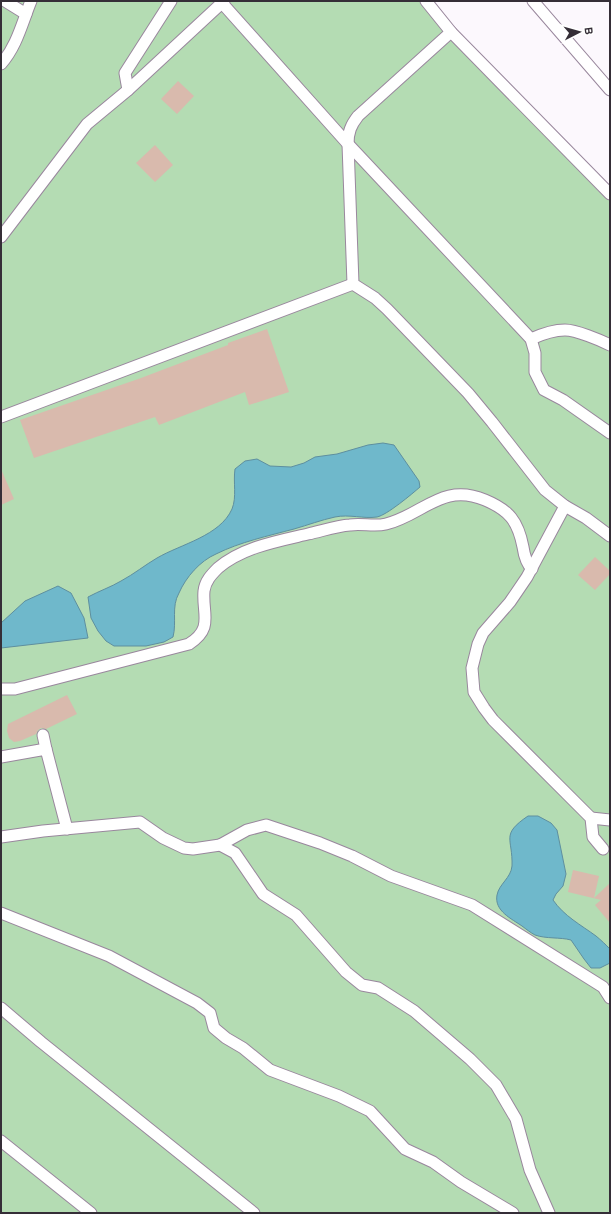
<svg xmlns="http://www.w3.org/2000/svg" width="611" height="1214" font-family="Overpass,sans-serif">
	<rect width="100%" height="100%" fill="#fcf8fd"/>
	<path fill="#b4dcb3" d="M1,1H421L451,37L610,200V1213H1Z"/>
	<g fill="#6fb8cb" stroke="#5e8f9f">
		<path d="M383,443L394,445L419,481L420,487C412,494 387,515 377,517C364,519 349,514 335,517C321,520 308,525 294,529C268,536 240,542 216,554C200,561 186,577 179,593C171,607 177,622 173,637L164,642L146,646H114L106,641L98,631L91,618L88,597C99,591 111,587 121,581C134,574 145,565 157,558C181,544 220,536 232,509C237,497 233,482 235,469L245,461L257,459L270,466L291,467L304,463L315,457L337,454L368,445Z"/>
		<path d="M58,586L71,593L84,618L88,638L1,648V623L25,601Z"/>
		<path d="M528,816H538L551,823L557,830L566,874L563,886L556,894L553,900C564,916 581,925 596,936C601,940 606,945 610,949V963L600,968H591L584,959L571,940C560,937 546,939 535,935C531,933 526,929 522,926C512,919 494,911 497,895C499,884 511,878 512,866C513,838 500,835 528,816Z"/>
	</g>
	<g fill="#d9baad">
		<path d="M178,81L194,96L177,114L161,99Z"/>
		<path d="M155,145L173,165L155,182L136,163Z"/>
		<path d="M267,329L289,392L249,405L245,392L159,425L155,417L34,458L20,420L141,378L228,345V343Z"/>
		<path d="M1,469L14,499L1,505Z"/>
		<path d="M595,557L610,571V574L595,590L578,575Z"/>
		<path d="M67,695L77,714L46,729L41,728L38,730L36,734L20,741L14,742L9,738L7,731L8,724Z"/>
		<path d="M573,870L599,876L594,898L610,883V923L595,905L601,900L568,892Z"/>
	</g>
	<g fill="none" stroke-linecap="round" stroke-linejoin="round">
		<g stroke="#99879d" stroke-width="13">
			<g id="minor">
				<path d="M5,1L26,14"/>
				<path d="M426,1L451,32L610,194"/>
				<path d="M533,1L610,90"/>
				<path d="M222,3L348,144L531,339L535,353V372L544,390L563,400L610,433"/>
				<path d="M451,32L358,116C351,125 348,132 348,144L353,284L375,298L387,309L468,393L492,422L545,490L565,506L586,518L610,536"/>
				<path d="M1,64C17,46 22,23 31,1"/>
				<path d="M128,90L224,1"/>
				<path d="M1,237L87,124L128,90L125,73L171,1"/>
				<path d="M531,339C542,334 553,330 565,330C576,330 600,340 610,345"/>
				<path d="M1,417L353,284"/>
				<path d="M565,506L527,577L510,602L483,633L478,644L472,668L474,692L484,708L493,720L591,818L593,837L603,849"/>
				<path d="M1,689H15L189,644C214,628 202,614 204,591C205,581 212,574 218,568C243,547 278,541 308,534C322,531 336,526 350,525C362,523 374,527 386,524C423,515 442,482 485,500C509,510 518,521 523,547C524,554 526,563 532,569"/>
				<path d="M43,735L46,749"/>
				<path d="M1,757L46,749L67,829"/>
				<path d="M591,818L610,820"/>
				<path d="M1,837L43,831L140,822L163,838L184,848L193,849L220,845L235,853L263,894L296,915L346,972L362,985L378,988L414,1011L470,1059L496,1085L516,1119L530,1170L549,1213"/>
				<path d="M220,845L247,830L266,825L320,843L352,856L391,876L472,905L603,987L610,998"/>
				<path d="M1,913L109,956L197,1003L210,1013L214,1028L226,1038L243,1048L270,1070L339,1096L370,1111L405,1149L433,1162L461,1182L513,1213"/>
				<path d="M1,1008L41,1042L254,1213"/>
				<path d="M1,1141L91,1213"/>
			</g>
		</g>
		<use href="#minor" stroke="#fff" stroke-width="11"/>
	</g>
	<rect width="611" height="1214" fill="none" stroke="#352e37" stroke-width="4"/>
	<g transform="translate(579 32) rotate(84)" stroke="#ffffff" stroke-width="3" paint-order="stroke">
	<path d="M0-3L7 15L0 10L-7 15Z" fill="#352e37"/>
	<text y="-6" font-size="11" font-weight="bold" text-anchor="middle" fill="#352e37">B</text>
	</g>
</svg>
